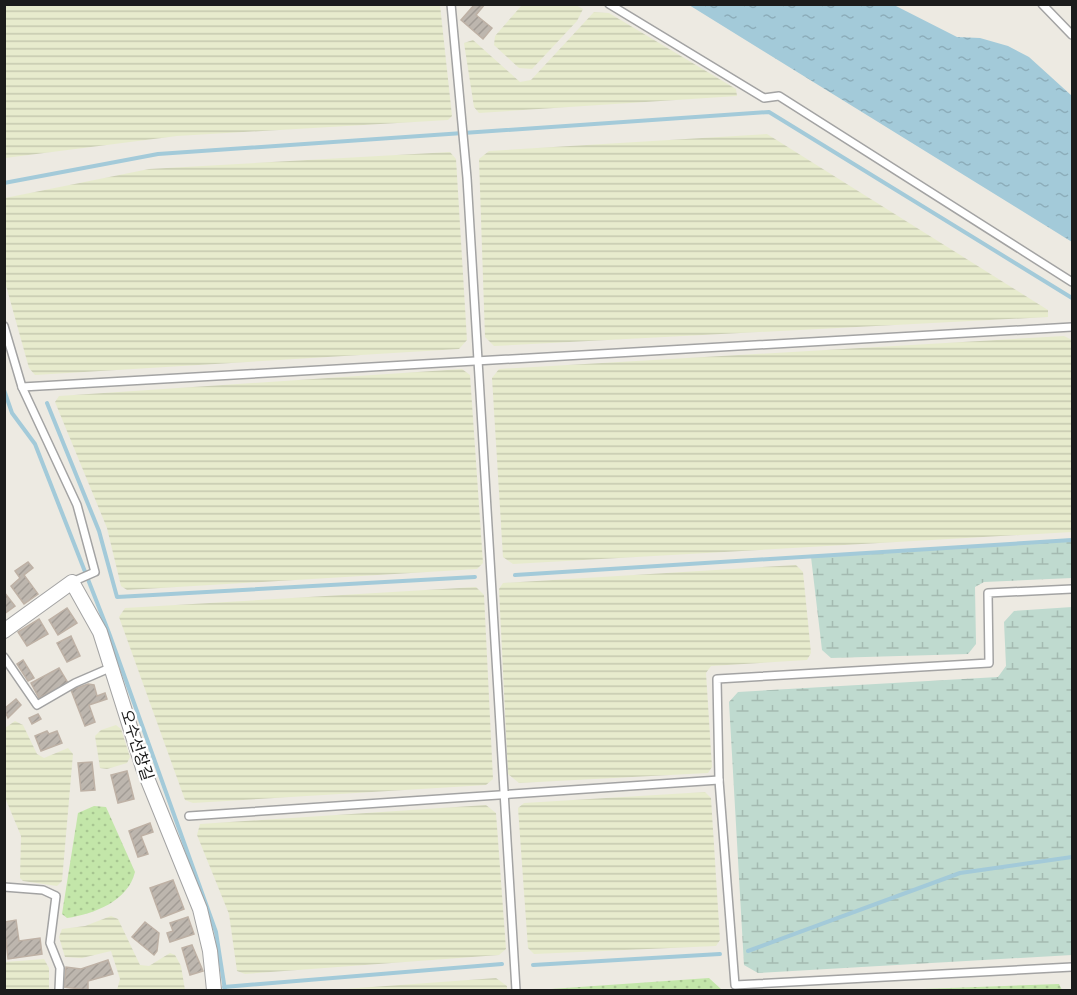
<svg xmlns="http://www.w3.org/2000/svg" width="1077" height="995" font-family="Jost,'Noto Sans KR',sans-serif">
	<defs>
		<pattern id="farmland-rules" width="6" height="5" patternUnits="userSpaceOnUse" patternTransform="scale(1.5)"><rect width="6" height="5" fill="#e7ebcd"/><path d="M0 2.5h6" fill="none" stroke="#c6c9af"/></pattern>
		<pattern id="grass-dots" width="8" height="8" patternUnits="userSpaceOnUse" patternTransform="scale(1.5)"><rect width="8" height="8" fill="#c3e6a9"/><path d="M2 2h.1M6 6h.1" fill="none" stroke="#a7c591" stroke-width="1.8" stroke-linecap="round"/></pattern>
		<pattern id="wetland-marsh" width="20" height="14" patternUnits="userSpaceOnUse" patternTransform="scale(1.5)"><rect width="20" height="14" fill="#bfdacf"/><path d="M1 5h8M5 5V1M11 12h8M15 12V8" fill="none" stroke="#a4bab1"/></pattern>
		<pattern id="water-ripples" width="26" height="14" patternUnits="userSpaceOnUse" patternTransform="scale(1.5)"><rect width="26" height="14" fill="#a3cad9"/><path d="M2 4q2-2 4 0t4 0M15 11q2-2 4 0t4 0" fill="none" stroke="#8cadba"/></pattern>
		<pattern id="building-hatch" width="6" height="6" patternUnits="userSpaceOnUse" patternTransform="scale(1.5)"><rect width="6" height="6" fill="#bdb6ae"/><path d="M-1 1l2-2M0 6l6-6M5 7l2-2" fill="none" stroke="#a29c95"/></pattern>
	</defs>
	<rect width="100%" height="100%" fill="#edeae2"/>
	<g fill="url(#farmland-rules)">
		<path d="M4,5H440L452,116L448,120L177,136L5,158Z"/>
		<path d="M522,5H576L583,9L577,21L532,69L519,68L494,45L495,36Z"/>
		<path d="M594,12L609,13L736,89L737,96L479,113L474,107L464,43L473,40L520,82L531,80Z"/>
		<path d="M767,134L1048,310V317L494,346L485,337L479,159L489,151Z"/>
		<path d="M450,152L456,159L467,340L459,349L35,375L29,368L5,282V198L149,169Z"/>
		<path d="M1064,336L1072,340V532L513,564L503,557L492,378L499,369Z"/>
		<path d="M462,369L470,375L483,563L477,569L127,590L121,586L107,528L55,402L59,396Z"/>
		<path d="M796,565L803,572L811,653L807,660L711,666L706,673L712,767L708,773L519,783L508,774L499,589L503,583Z"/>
		<path d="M476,587L484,595L493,779L486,785L193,803L185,800L119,617L125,608Z"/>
		<path d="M15,721L23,725L37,754L44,758L68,748L73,754L62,881L57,886L23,881L20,878L21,836L4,795L5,728Z"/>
		<path d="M116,725L121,729L130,757L127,763L107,769L100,768L95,736L101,730Z"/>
		<path d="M705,792L711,798L720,940L716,946L534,954L528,948L518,808L524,803Z"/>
		<path d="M486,805L496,813L506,949L499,955L245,974L237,971L229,914L197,835L200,824Z"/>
		<path d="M111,916L118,919L140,965L149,966L170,953L175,955L181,966L185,990H117L120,979L111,951L82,958L65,957L59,937L62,929L85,926Z"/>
		<path d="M44,959L49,968V990H5V962Z"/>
		<path d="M496,978L507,986V990H331Z"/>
	</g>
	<g fill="url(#grass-dots)">
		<path d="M94,806L106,807L135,872C128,901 94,914 67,918L62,914L78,813Z"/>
		<path d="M709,978L722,990H549L551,989Z"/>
		<path d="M1059,984L1062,990H895Z"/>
	</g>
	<g fill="url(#wetland-marsh)">
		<path d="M1072,540V578L984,582L975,587L976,644L968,654L831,658L822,650L811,557Z"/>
		<path d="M1072,607V955L758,973L744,965L729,702L738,692L998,677L1006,666L1004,622L1014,611Z"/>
	</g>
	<path fill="url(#water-ripples)" d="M689,5H894L957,37L980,38L1008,46L1029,57L1072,96V242Z"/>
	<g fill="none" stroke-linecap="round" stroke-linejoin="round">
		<g stroke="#a3cad9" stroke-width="4">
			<path d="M4,183L158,154L769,112L1072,298"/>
			<path d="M4,390L12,413L35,444L109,633L216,932L225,990"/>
			<path d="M47,403L99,531L117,597L475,577"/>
			<path d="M515,575L1072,540"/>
			<path d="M748,951L960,873L1072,857"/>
			<path d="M533,965L720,954"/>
			<path d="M224,987L502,964"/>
		</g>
	</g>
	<g fill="url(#building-hatch)" stroke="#beb1a5" stroke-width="1.5">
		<path d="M475,4H485L476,15L492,28L483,39L461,20Z"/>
		<path d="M28,562L33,568L24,575L38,594L24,604L11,586L20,578L15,571Z"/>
		<path d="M4,592L15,606L4,614Z"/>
		<path d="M67,608L77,623L58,635L49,620Z"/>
		<path d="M39,619L48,634L27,646L18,632Z"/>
		<path d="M71,636L80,656L67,662L57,643Z"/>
		<path d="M23,660L34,678L28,681L17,664Z"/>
		<path d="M59,668L68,683L39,698L31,683Z"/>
		<path d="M88,684L94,685L97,696L105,693L107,699L89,705L95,722L85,726L71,690Z"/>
		<path d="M16,699L21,705L8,718L4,709Z"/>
		<path d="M38,714L41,719L32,724L29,718Z"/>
		<path d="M47,731L49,734L57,731L62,743L41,751L35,736Z"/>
		<path d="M92,762L95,790L81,791L78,763Z"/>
		<path d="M127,771L134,799L118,803L111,775Z"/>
		<path d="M150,823L153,832L141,836L148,854L138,857L129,831Z"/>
		<path d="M173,880L184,909L161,918L150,888Z"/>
		<path d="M188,917L194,934L170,942L167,933L173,931L170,923Z"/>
		<path d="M16,920L19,941L40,938L42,954L8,959L4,922Z"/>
		<path d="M145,922L159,933L157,951L154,955L132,937Z"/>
		<path d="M192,945L203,971L190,975L182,948Z"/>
		<path d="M108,960L113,974L88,981V990L64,987L66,967L81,969Z"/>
	</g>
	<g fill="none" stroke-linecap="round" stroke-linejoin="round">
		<g stroke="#a3a3a3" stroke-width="10">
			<g id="lane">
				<path d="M451,4L467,178L516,990"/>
				<path d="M609,4L764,98L779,96L1072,282"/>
				<path d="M1042,4L1072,35"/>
				<path d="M4,326L22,387L77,505L95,572L72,582"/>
				<path d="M22,387L1072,327"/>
				<path d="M1072,589L988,593L989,663L717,679L719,780L735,985L1072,967"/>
				<path d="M4,657L37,705L75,683L112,667"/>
				<path d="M189,816L719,780"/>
				<path d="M4,887L43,890L56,896L50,943L60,968L59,990"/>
			</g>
		</g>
		<g stroke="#a3a3a3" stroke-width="16">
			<path id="street" d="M4,631L72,582L100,632L143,768L200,909L210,951L214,990"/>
		</g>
		<use href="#lane" stroke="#fff" stroke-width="7"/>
		<use href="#street" stroke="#fff" stroke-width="14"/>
	</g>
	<g text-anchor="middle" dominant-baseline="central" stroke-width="4.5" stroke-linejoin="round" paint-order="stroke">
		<g font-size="16" fill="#1c1c1c" stroke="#fff">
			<text transform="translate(137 745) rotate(72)">오수선창길</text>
		</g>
	</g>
	<rect width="1077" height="995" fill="none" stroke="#1c1c1c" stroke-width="12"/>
</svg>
